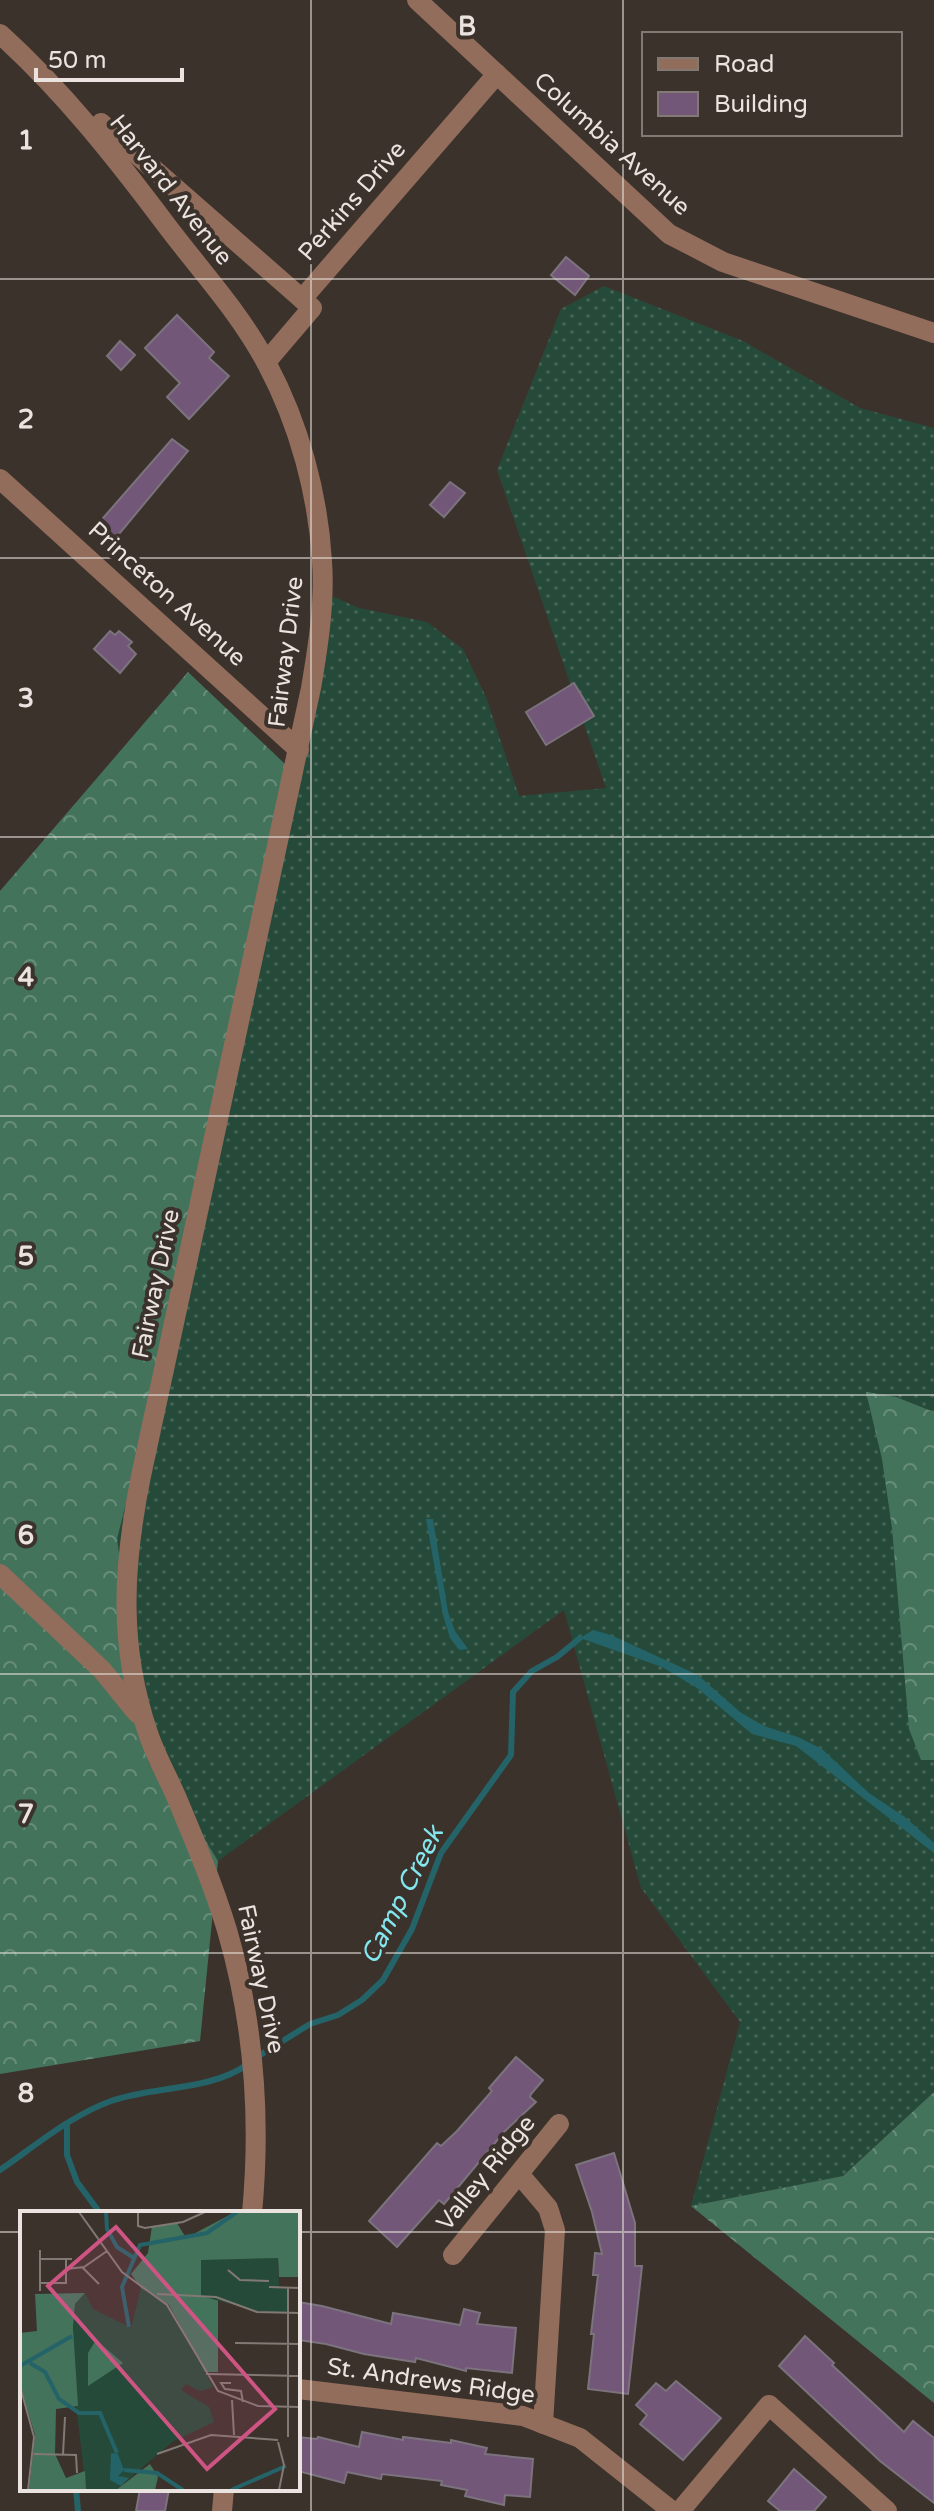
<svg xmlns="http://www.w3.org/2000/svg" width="934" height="2511" font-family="'Varela Round',sans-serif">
	<defs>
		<pattern id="grass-dots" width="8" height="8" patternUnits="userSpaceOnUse" patternTransform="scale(2)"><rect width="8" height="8" fill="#264a39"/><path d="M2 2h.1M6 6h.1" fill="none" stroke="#466455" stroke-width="1.8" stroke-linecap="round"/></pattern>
		<pattern id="forest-crowns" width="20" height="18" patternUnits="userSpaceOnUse" patternTransform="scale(2)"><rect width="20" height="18" fill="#44735c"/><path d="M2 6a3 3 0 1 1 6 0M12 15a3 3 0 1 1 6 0" fill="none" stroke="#688d7b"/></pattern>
	</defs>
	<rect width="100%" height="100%" fill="#3c322c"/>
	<path fill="url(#grass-dots)" d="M604,286L743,341L860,408L934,428V2092L843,2176L691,2206L740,2022L641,1888L564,1610L218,1861L186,1808L149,1763L117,1539L183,1279L325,593L359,608L427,622L463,649L486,697L519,796L606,788L497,470L561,309Z"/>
	<g fill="url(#forest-crowns)">
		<path d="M188,672L285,764L183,1279L117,1539L149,1763L186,1808L218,1861L200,2041L0,2074V891Z"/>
		<path d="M866,1392L896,1397L934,1412V1760H921L909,1729L892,1528L882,1459Z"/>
		<path d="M934,2092V2403L691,2206L843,2176Z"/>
	</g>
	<g fill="#246368">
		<path d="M426,1519H433L448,1612L455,1631L468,1649L459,1650L450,1638L443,1615Z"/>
		<path d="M593,1630L611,1635L698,1675L740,1712L764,1726L798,1737L822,1749L869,1793L905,1817L934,1843V1853L796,1746L752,1734L697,1688L662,1667L580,1638Z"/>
	</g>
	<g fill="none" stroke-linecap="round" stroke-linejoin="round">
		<g stroke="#246368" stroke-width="6">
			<path d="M257,2057L310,2024L338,2015L362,2000L383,1980L412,1929L441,1853L511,1755L513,1692L532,1671L557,1657L580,1638"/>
			<path d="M67,2124V2155L77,2182L100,2213"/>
			<path d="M0,2170C35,2146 70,2116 111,2101C153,2086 211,2091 248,2064"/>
			<path d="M76,2489L78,2511"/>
		</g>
	</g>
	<g fill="#735779" stroke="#7b737d" stroke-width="2">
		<path d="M566,257L589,276L575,295L551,275Z"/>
		<path d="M177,315L214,352L209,358L229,376L189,419L167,397L180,383L145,348Z"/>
		<path d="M120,341L135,355L121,370L107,356Z"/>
		<path d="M172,439L188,451L114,540L97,525Z"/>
		<path d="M450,482L465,493L444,517L430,505Z"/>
		<path d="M110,631L115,635L119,631L132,642L128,646L136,654L120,673L94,649Z"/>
		<path d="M574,683L594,716L546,745L526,712Z"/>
		<path d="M516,2057L543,2080L531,2094L530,2097L536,2102L504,2132L444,2204L439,2200L397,2247L369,2221L437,2143L441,2146L457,2131L492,2091L489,2088Z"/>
		<path d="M614,2153L635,2223V2266H642L628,2394L588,2389L594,2334H591L598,2275H593L595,2253L602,2254L592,2212L576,2165Z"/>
		<path d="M298,2302L322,2306L391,2324L393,2313L460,2325L464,2309L480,2313L477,2324L516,2328L512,2373L466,2368V2371L416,2358L415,2362L364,2354L326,2344L298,2340Z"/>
		<path d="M805,2336L834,2363L832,2365L904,2432L913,2421L934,2438V2503L880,2461L779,2366Z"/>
		<path d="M676,2381L721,2418L683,2460L640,2424L647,2415L636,2405L656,2383L666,2391Z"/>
		<path d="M362,2432L403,2440V2437L451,2443V2440L487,2448L485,2454L533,2459L530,2497L505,2495L504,2505L465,2496L467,2490L441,2485L442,2481L382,2474L381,2479L347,2472L344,2483L298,2471V2437L317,2439L318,2437L359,2447Z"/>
		<path d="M794,2469L826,2497L814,2511H780L768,2501Z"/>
		<path d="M140,2489H169L165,2511H136Z"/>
	</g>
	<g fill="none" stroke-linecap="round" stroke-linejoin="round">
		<g stroke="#936d5c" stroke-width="20">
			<path d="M417,0L669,234L723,262L934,333"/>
			<path d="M0,34C64,92 116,158 167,226C201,271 241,314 267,364C299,424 318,494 322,561C325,603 318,647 311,688L141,1476C123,1565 118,1645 148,1733C155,1754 166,1774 175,1794C194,1839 213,1884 227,1930C254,2023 261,2118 252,2213"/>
			<path d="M101,123L302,299"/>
			<path d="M266,362L312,308L302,299L497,74"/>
			<path d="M0,479L299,750"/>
			<path d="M0,1574L102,1670L137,1713"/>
			<path d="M520,2175L548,2208L555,2230L543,2424"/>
			<path d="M453,2255L559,2124"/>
			<path d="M298,2389L523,2416L580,2438L672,2511"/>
			<path d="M222,2511L224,2489"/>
			<path d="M680,2511L769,2405L887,2511"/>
		</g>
	</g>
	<path fill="none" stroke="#eae3df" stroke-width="2" stroke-opacity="0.55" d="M311,0V2511M623,0V2511M0,279H934M0,558H934M0,837H934M0,1116H934M0,1395H934M0,1674H934M0,1953H934M0,2232H22M298,2232H934"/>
	<g text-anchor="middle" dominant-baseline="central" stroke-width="8" stroke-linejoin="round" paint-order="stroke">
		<g font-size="24" fill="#eae3df" stroke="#3c322c">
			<text transform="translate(612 144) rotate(42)">Columbia Avenue</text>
			<text transform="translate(171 190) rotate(52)">Harvard Avenue</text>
			<text transform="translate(352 201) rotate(-49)">Perkins Drive</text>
			<text transform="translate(167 594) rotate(42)">Princeton Avenue</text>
			<text transform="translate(286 652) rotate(-83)">Fairway Drive</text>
			<text transform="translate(156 1284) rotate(-78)">Fairway Drive</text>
			<text transform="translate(261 1979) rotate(78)">Fairway Drive</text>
			<text transform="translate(486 2173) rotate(-51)">Valley Ridge</text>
			<text transform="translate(431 2381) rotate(8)">St. Andrews Ridge</text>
		</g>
		<g font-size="26" font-style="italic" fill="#84e7ee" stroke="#3c322c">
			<text transform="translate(402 1895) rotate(-63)">Camp Creek</text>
		</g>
	</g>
	<g transform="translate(20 2211)">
		<rect width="280" height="280" fill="#3c322c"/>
		<path d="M121,77L149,94L193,176L180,180L166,173L161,179L189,196L194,211L152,231L96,279H66L51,151L55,93L65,82L73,98L111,117Z" fill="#264a39"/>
		<path d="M215,1H280V66H259L258,47L198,87V161H185L149,94L121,77L111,63L128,42L132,15L157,12L166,27ZM65,82L55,93L53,117L58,195L36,198L35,243L46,267L65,260L66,279H9L15,224L0,173V122L17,120L15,83ZM76,129L103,152L68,175V142ZM130,253L138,266L135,279H96Z" fill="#44735c"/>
		<path d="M258,47L259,77L268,78V102L237,100L181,85V49Z" fill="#264a39"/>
		<path d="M91,242L98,243L104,259L98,265L109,267L101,275L90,269Z" fill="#246368"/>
		<path fill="none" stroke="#246368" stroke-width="4" d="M86,1L87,18L97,36L114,47M109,116L102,76L120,34L187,22L217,1M10,152L25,161L39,188L59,202H80L97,242M0,155L52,125M104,259L137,262L163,279M211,279L266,255"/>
		<path fill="none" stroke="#827974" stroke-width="2" d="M59,1L102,61L147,94L198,180L238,195L280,196M118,1V15L125,17L163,11L185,1M20,39V80M20,48H52M62,56L79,73M46,58L64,56L87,40M208,59L220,69L249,70M20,72H46V48M249,76L280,77M137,83L196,86L237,101L280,102M215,132L280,133M186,163L280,165M211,172H201L205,178L221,180L223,191M0,175L14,226L8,279M212,189L214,224M268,226V77M258,231L264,254L259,279M14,243L56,244L57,262M43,243L45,206M137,243L191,224L258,229"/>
		<path fill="#ce5583" fill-opacity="0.15" stroke="#ce5583" stroke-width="4" d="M96,16L255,198L187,258L28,75Z"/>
		<rect width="280" height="280" fill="none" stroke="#eae3df" stroke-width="4"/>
	</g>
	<g font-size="26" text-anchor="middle" font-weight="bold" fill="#eae3df" stroke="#3c322c" stroke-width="8" stroke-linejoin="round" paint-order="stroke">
		<text x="467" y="35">B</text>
		<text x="26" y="149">1</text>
		<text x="26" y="428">2</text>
		<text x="26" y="707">3</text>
		<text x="26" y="986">4</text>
		<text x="26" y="1265">5</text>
		<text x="26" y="1544">6</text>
		<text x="26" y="1823">7</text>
		<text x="26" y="2102">8</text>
	</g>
	<rect x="642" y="32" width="260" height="104" fill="#3c322c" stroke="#827974" stroke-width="2"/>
	<rect x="658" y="58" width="40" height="12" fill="#936d5c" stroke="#827974" stroke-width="2"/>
	<text x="714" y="72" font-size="24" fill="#eae3df">Road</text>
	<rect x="658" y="92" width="40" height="24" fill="#735779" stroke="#827974" stroke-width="2"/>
	<text x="714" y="112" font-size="24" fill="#eae3df">Building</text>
	<path d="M36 68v12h146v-12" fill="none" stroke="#eae3df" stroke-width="4"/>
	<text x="48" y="68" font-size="24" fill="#eae3df" stroke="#3c322c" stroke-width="6" paint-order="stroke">50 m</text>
</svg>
